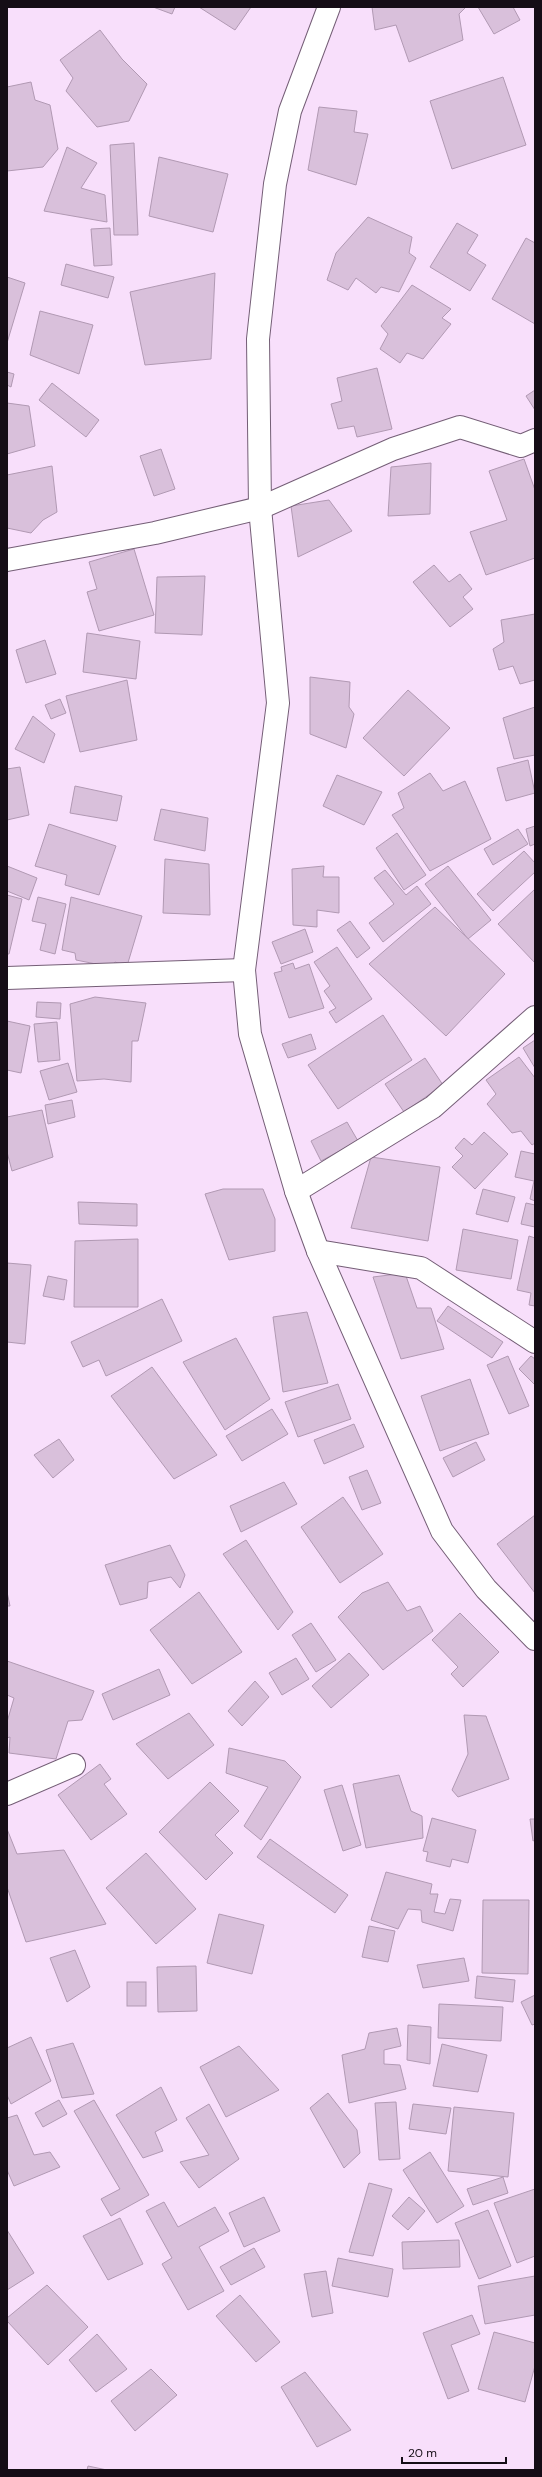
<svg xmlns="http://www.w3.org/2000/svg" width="542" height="2477" font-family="'DM Sans',sans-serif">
	<rect width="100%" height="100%" fill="#f8dffb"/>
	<g fill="#d9c0db" stroke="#b199b3">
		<path d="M153,7H175L172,14Z"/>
		<path d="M199,7H251L235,30Z"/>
		<path d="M372,7H466L459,14L463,40L409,62L396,25L375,30Z"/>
		<path d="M478,7H513L520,20L494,34Z"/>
		<path d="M100,30L122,59L147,84L129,121L97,127L66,91L73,78L60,60Z"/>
		<path d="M503,77L526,145L452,169L430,101Z"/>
		<path d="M31,82L35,100L50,105L58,149L43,167L7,171V87Z"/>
		<path d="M319,107L357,111L354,132L368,134L356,185L308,170Z"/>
		<path d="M134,143L138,235H114L110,145Z"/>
		<path d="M67,147L97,163L81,188L105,195L107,222L44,211Z"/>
		<path d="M159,157L228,174L213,232L149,216Z"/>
		<path d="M368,217L412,237L409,253L416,258L399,292L381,287L376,293L356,278L348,290L327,280L336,253Z"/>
		<path d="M457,223L478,235L467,253L486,265L470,291L430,267Z"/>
		<path d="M110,228L112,265L94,266L91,229Z"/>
		<path d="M526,238L535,243V324L492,299Z"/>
		<path d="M66,264L114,277L108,298L61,285Z"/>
		<path d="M215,273L211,359L145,365L130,292Z"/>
		<path d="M7,277L25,283L7,343Z"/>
		<path d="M412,285L451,309L442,318L451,324L423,359L407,353L400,363L380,349L388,334L381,326Z"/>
		<path d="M40,311L93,325L79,374L30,355Z"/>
		<path d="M377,368L392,429L357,437L354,426L338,429L331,404L342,401L337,378Z"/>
		<path d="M7,372L14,374L11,387L7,385Z"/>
		<path d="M52,383L99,420L86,437L39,400Z"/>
		<path d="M535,390V410L526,396Z"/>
		<path d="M7,403L29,406L35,446L7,454Z"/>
		<path d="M161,449L175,489L154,496L140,456Z"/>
		<path d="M524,459L535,490V558L486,575L470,532L507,520L489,471Z"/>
		<path d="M431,463L430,514L388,516L391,467Z"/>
		<path d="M52,466L57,512L43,520L31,533L7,528V475Z"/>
		<path d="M329,500L352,531L298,557L291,506Z"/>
		<path d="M134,549L154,615L99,631L87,592L97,589L89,562Z"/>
		<path d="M434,565L449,582L460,574L472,589L463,597L473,609L450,627L413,582Z"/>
		<path d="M205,576L202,635L155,633L157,577Z"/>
		<path d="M535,614V680L520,684L513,666L499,670L493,649L504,642L501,620Z"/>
		<path d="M87,633L140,641L136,679L83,672Z"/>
		<path d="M45,640L56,674L26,683L16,650Z"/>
		<path d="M310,677L350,682L349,707L354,714L346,748L310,734Z"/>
		<path d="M127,680L137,740L80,752L66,696Z"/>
		<path d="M408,690L450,728L404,776L363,738Z"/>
		<path d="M60,699L66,713L51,719L45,705Z"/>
		<path d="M535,707V755L514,759L503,718Z"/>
		<path d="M33,716L55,734L44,763L15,749Z"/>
		<path d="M528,760L535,793L506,801L497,768Z"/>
		<path d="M20,767L29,815L7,820V769Z"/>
		<path d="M430,773L443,791L465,781L491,839L430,871L392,815L404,808L398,793Z"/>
		<path d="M337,775L382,792L364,825L323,806Z"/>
		<path d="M75,786L122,796L117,821L70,813Z"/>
		<path d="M161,809L208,818L205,851L154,840Z"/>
		<path d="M49,824L116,846L99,895L65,885L67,875L35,866Z"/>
		<path d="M535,826V844L530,846L526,829Z"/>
		<path d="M518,829L528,844L493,865L484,849Z"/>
		<path d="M397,833L426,875L404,890L376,848Z"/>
		<path d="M524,851L535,863V872L493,911L477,894Z"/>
		<path d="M165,859L209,864L210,915L163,913Z"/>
		<path d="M7,866L37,878L29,900L7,891Z"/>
		<path d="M324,866L323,877H339V913L317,910V927L293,925L292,869Z"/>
		<path d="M448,866L491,920L468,939L425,884Z"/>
		<path d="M385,870L406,895L417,886L431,904L383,942L369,923L394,904L374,878Z"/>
		<path d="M535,889V963L498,924Z"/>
		<path d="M7,895L22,899L9,954H7Z"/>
		<path d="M38,897L66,904L55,954L40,950L46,924L32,921Z"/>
		<path d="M71,897L142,916L127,966L115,962L111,967L76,960L75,953L62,950Z"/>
		<path d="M435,907L505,974L446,1036L369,964Z"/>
		<path d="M350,921L370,948L357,958L337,930Z"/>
		<path d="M305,929L313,952L281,964L272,942Z"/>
		<path d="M337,947L372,999L336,1023L329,1012L336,1008L324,991L330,986L314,962Z"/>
		<path d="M293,963L295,969L309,964L324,1008L289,1018L274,973L282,971L281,967Z"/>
		<path d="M95,997L146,1003L138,1041H132L131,1082L104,1079L77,1081L70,1004Z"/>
		<path d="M37,1002L61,1003L60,1019L36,1017Z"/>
		<path d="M383,1015L412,1060L338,1109L308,1065Z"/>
		<path d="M7,1021L30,1026L21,1073L7,1070Z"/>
		<path d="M57,1022L60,1060L38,1062L34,1024Z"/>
		<path d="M311,1034L316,1049L288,1058L282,1044Z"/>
		<path d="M535,1040V1068L523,1048Z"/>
		<path d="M519,1057L535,1078V1143L532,1145L521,1131L512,1133L487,1104L496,1094L486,1080Z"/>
		<path d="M425,1058L443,1085L404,1112L385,1084Z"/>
		<path d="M68,1063L77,1092L49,1100L40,1071Z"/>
		<path d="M72,1100L75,1117L48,1124L45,1105Z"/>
		<path d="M42,1110L53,1157L12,1171L7,1152V1117Z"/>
		<path d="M347,1122L358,1141L321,1161L311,1141Z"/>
		<path d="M484,1132L508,1154L475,1189L452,1167L463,1156L455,1148L464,1138L472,1145Z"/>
		<path d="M521,1151L535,1154V1201L530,1199L534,1181L515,1177Z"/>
		<path d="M371,1157L440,1167L428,1241L351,1228Z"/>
		<path d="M223,1189H263L275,1219V1251L229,1260L205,1194Z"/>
		<path d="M483,1189L515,1197L508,1222L476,1214Z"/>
		<path d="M78,1202L137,1204V1226L79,1224Z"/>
		<path d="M526,1203L535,1205V1227L521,1224Z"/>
		<path d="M463,1229L518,1240L511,1279L456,1270Z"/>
		<path d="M529,1236L535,1238V1306L529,1305L531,1293L517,1290Z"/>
		<path d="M138,1239V1307H74L75,1241Z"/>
		<path d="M7,1263L31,1265L25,1344L7,1342Z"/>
		<path d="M405,1273L417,1308H431L444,1349L401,1359L373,1277Z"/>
		<path d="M48,1276L67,1280L64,1300L43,1296Z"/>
		<path d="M162,1299L182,1341L106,1376L99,1360L83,1367L71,1342Z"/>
		<path d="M448,1306L503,1342L492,1358L437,1321Z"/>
		<path d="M307,1312L328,1383L283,1392L273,1317Z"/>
		<path d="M236,1338L270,1399L225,1430L183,1362Z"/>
		<path d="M508,1356L529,1406L509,1414L487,1365Z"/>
		<path d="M531,1356L535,1359V1385L519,1369Z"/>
		<path d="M152,1367L217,1455L174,1479L111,1396Z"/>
		<path d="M470,1379L489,1434L440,1451L421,1396Z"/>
		<path d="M338,1384L351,1419L298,1437L285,1402Z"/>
		<path d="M272,1409L288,1434L242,1461L226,1436Z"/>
		<path d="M354,1424L364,1447L324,1464L314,1440Z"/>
		<path d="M59,1439L74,1460L53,1478L34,1455Z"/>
		<path d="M476,1442L485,1460L453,1477L443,1458Z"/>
		<path d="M367,1470L381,1503L362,1510L349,1477Z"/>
		<path d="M284,1482L297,1504L241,1532L230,1506Z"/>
		<path d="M343,1497L383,1554L340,1583L301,1527Z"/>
		<path d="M535,1515V1593L497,1544Z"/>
		<path d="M246,1540L293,1612L278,1630L223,1554Z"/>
		<path d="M170,1545L185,1575L180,1588L171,1577L148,1582L147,1598L120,1605L105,1565Z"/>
		<path d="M388,1582L407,1611L420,1606L433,1631L383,1670L338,1617L362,1593Z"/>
		<path d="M7,1592L10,1606H7Z"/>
		<path d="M199,1592L242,1652L192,1684L150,1630Z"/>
		<path d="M460,1613L499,1652L463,1687L451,1674L458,1667L432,1640Z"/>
		<path d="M311,1623L336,1660L316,1672L292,1635Z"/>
		<path d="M349,1653L369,1675L331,1708L312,1686Z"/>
		<path d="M296,1658L309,1679L282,1695L269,1673Z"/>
		<path d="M7,1661L94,1691L82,1720L68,1721L56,1759L9,1753L10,1737L7,1738V1722L14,1698L7,1695Z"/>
		<path d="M159,1669L170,1695L113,1720L102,1694Z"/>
		<path d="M255,1681L269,1697L242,1726L228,1711Z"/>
		<path d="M189,1713L214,1745L168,1779L136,1744Z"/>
		<path d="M464,1715L486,1716L509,1779L458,1797L452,1790L468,1754Z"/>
		<path d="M229,1748L285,1761L301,1777L261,1840L244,1826L268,1787L226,1773Z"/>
		<path d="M100,1764L111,1779L104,1784L127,1814L91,1840L58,1795Z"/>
		<path d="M399,1775L411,1811L422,1816L423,1838L366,1848L353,1784Z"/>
		<path d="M210,1782L239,1811L215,1835L233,1853L206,1880L159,1832Z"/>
		<path d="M342,1785L361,1845L343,1851L324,1790Z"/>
		<path d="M432,1818L476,1830L468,1863L452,1859L450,1867L426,1861L428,1852L423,1851Z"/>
		<path d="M530,1819H535V1840L533,1841Z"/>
		<path d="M7,1829L17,1854L64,1850L106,1924L26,1942L7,1887Z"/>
		<path d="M270,1839L348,1895L335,1913L257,1857Z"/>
		<path d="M146,1853L196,1909L156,1944L106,1888Z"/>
		<path d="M386,1872L432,1884L430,1894H438L434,1912L445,1914L450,1899L461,1900L453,1931L422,1922L421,1910L408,1909L398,1929L371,1920Z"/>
		<path d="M483,1900H529L528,1974L482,1973Z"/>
		<path d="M219,1914L264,1925L252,1974L207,1963Z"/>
		<path d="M369,1926L395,1931L388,1962L362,1957Z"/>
		<path d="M75,1950L90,1987L67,2002L50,1958Z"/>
		<path d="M464,1958L469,1981L423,1988L417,1965Z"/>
		<path d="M196,1966L197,2011L158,2012L157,1967Z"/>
		<path d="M477,1976L515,1980L513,2002L475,1998Z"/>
		<rect x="127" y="1982" width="19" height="24"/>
		<path d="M535,1995V2024L532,2025L521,2002Z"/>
		<path d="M439,2004L503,2007L501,2041L438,2038Z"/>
		<path d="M408,2025L431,2027L430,2064L407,2060Z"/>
		<path d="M397,2028L401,2046L384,2050V2064L400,2065L406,2089L349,2103L342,2055L365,2049L369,2033Z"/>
		<path d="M31,2037L51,2081L11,2104L7,2095V2048Z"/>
		<path d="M73,2043L94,2094L62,2098L46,2050Z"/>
		<path d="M442,2044L487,2055L478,2092L433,2086Z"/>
		<path d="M239,2046L279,2090L226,2117L200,2067Z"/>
		<path d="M161,2087L177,2120L155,2132L163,2151L143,2158L116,2115Z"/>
		<path d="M328,2093L357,2130L360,2153L344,2168L310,2108Z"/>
		<path d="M59,2100L67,2114L43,2127L35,2113Z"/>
		<path d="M94,2100L149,2195L111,2216L101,2199L120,2189L74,2111Z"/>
		<path d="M396,2102L400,2159L379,2160L375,2103Z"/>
		<path d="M209,2104L239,2159L199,2188L180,2162L209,2155L186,2118Z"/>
		<path d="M413,2104L451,2108L446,2134L409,2129Z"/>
		<path d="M454,2107L514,2113L508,2177L448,2171Z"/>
		<path d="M17,2115L34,2155L50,2152L60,2167L14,2186L7,2170V2118Z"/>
		<path d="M430,2152L464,2206L437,2223L403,2170Z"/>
		<path d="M503,2177L508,2193L473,2205L467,2189Z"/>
		<path d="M369,2183L392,2189L373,2256L349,2252Z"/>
		<path d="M535,2189V2256L517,2263L494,2203Z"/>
		<path d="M264,2197L280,2231L244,2247L229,2213Z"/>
		<path d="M409,2197L425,2211L408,2230L392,2216Z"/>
		<path d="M164,2202L178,2227L215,2207L229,2231L199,2247L224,2291L188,2310L162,2264L172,2258L146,2211Z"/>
		<path d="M488,2210L511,2266L479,2279L455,2223Z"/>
		<path d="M120,2218L143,2264L108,2280L83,2236Z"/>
		<path d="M7,2230L34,2273L7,2290Z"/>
		<path d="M459,2240L460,2267L403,2269L402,2242Z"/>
		<path d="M254,2248L265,2267L231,2285L220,2267Z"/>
		<path d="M338,2258L393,2269L388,2297L332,2286Z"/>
		<path d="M326,2271L333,2313L312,2317L304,2274Z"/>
		<path d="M535,2276V2315L485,2324L478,2286Z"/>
		<path d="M47,2285L88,2327L48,2365L7,2321V2318Z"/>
		<path d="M240,2295L280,2342L256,2362L216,2316Z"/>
		<path d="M472,2315L480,2334L451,2345L469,2391L448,2399L423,2333Z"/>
		<path d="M494,2332L535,2343V2366L525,2402L478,2389Z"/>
		<path d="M97,2334L127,2369L96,2392L69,2360Z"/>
		<path d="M151,2369L177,2395L135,2431L111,2401Z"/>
		<path d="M305,2372L351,2430L317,2447L281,2387Z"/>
		<path d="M88,2466L107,2470H87Z"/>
	</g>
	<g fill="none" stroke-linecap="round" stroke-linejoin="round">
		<g stroke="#745e76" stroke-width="24">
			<g id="minor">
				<path d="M329,7L290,111L275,184L258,339L260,508L278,703L244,970L250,1034L296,1191L318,1251L442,1531L486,1589L535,1639"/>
				<path d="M7,560L155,533L260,508L393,449L460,427L521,446L535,440"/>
				<path d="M7,978L244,970"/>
				<path d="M296,1191L433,1107L535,1017"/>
				<path d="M318,1251L421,1268L535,1342"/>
				<path d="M7,1794L74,1765"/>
			</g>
		</g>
		<use href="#minor" stroke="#fff" stroke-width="22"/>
	</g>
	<rect width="542" height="2477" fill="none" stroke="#150d16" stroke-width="16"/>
	<path d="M402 2457v6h104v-6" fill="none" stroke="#150d16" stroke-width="2"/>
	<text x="408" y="2457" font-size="12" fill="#150d16" stroke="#f8dffb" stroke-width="3" paint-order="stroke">20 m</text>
</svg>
